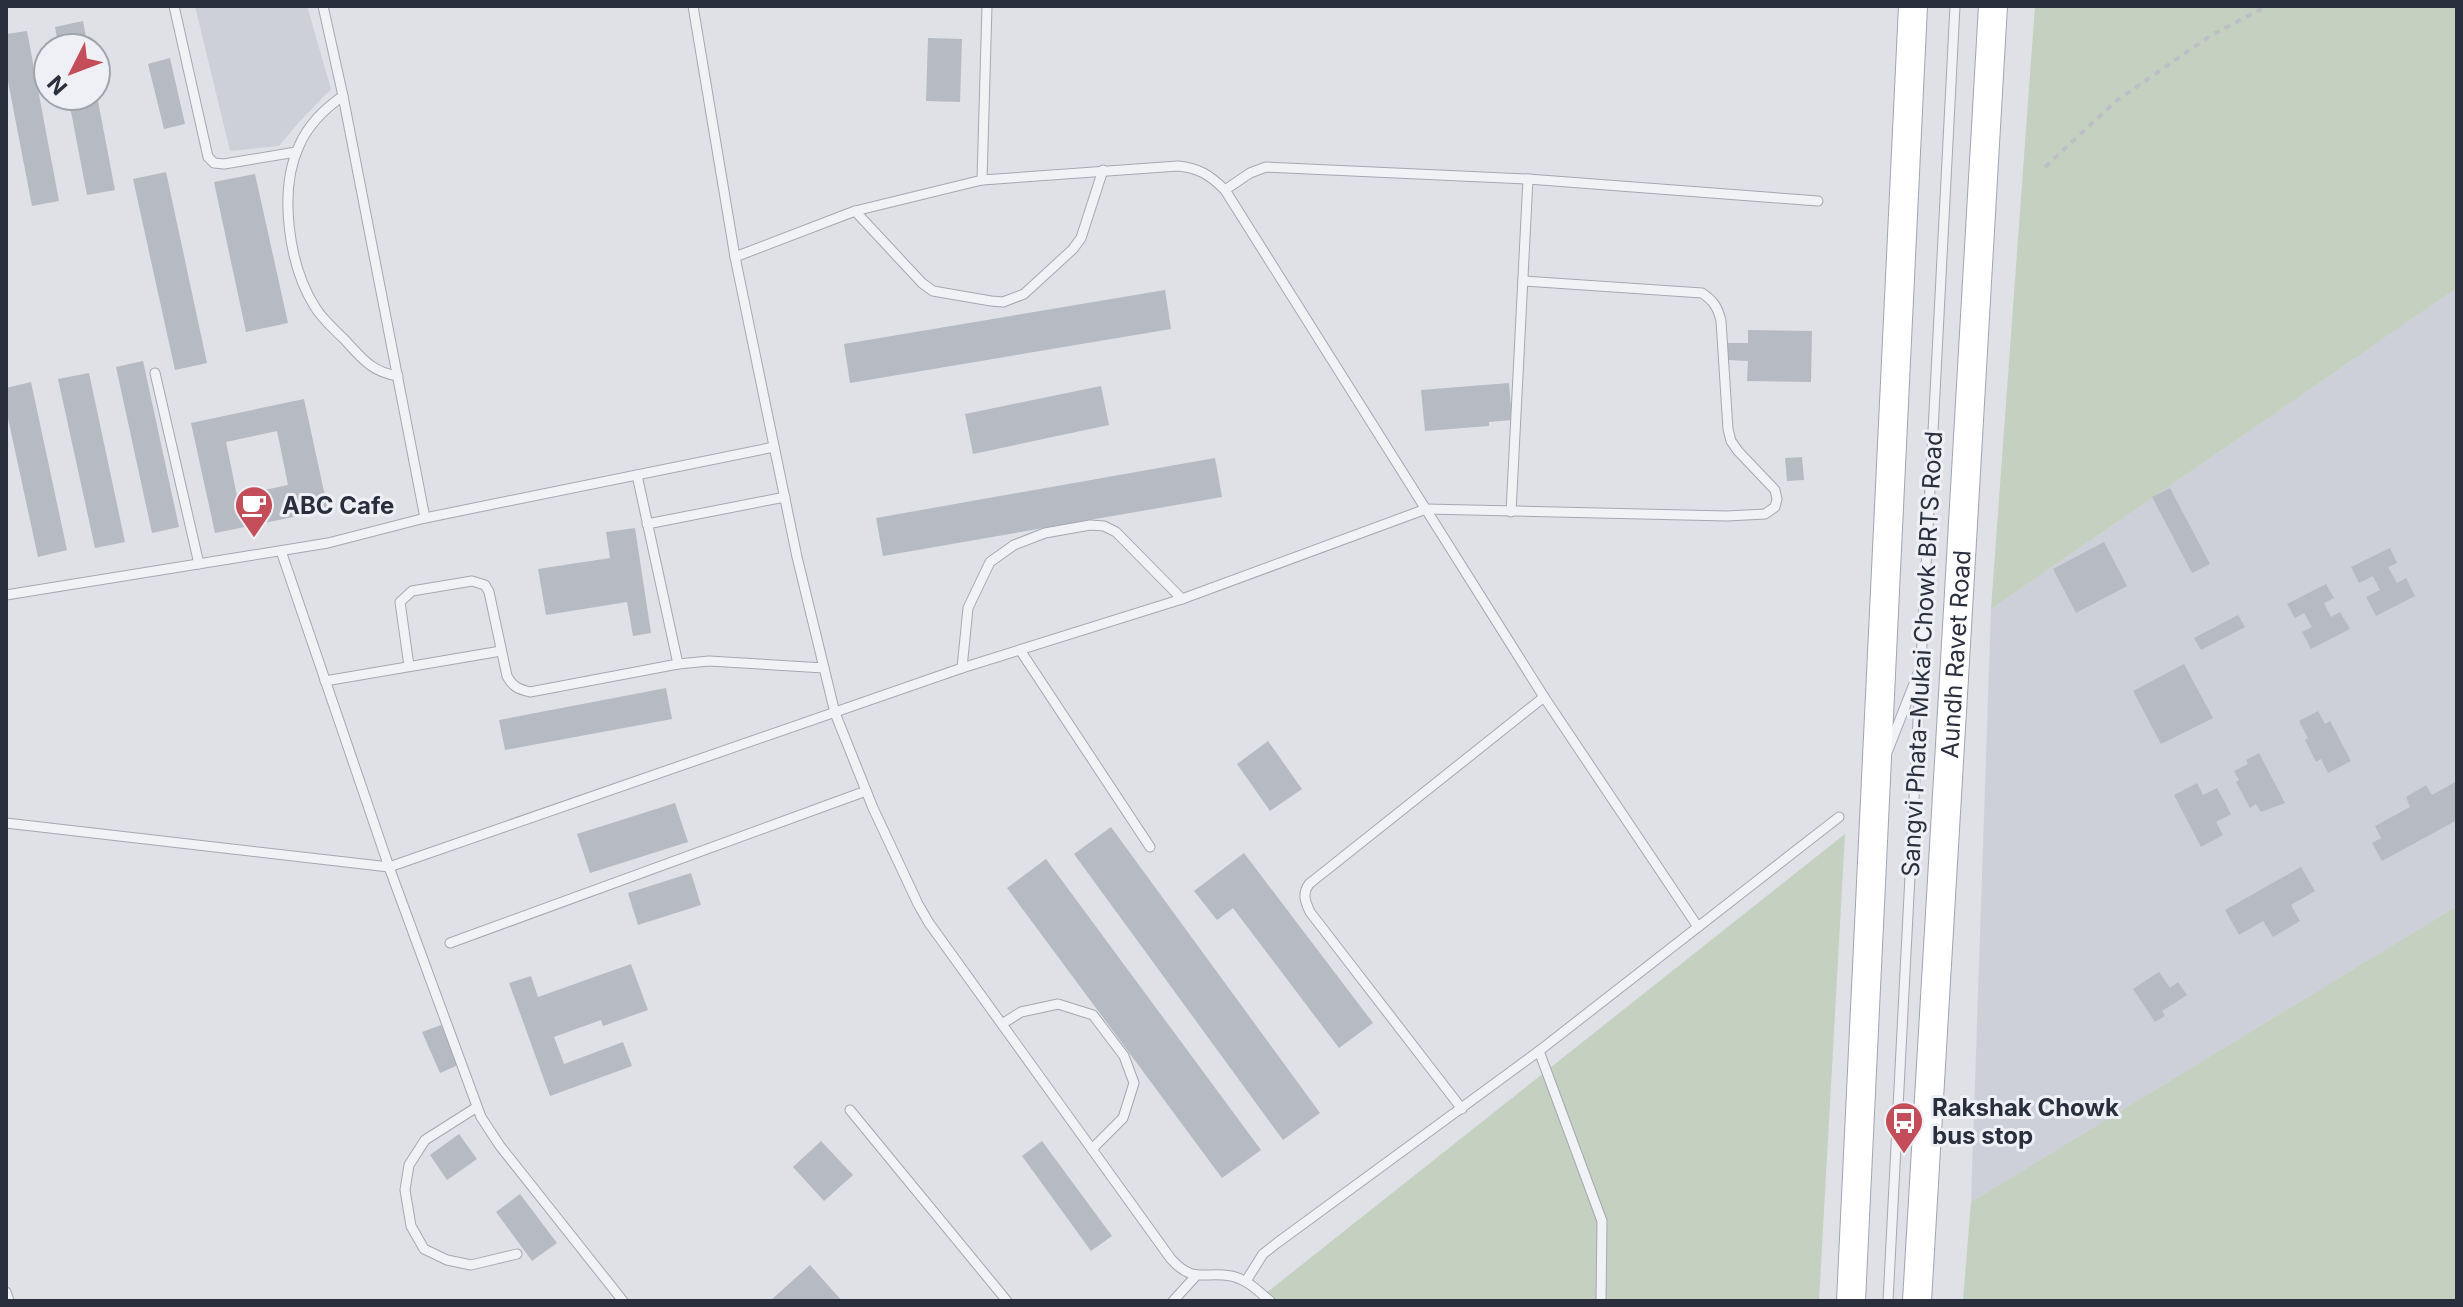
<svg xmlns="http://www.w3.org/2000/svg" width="2463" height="1307" font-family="Inter,sans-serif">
	<rect width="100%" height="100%" fill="#dfe1e7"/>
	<g fill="#cdd0d9">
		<path d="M195,6H307L331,89L299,122L279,146L230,151Z"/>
		<path d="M2457,288V906L1971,1202L1991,609Z"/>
	</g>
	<g fill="#c4d0c0">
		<path d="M2035,6H2457V288L1991,609Z"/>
		<path d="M1845,834L1819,1301H1256Z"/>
		<path d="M2457,906V1301H1963L1971,1202Z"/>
	</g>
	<g fill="#b6bac3" fill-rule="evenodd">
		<path d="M83,21L88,48H59L55,27Z"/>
		<path d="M27,31L59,201L32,206L6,71V34Z"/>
		<path d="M928,38L962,39L960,102L926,101Z"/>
		<path d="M170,58L185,124L164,129L148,64Z"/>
		<path d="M68,96H97L115,190L87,195Z"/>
		<path d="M166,172L207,363L175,370L133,179Z"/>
		<path d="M255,174L288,323L246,332L214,182Z"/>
		<path d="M1165,290L1171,329L850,383L844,344Z"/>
		<path d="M1748,330L1812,331L1811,382L1747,381L1748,361L1728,360V343H1748Z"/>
		<path d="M143,361L179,527L152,533L116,367Z"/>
		<path d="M89,373L125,542L95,548L58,379Z"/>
		<path d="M31,382L67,550L38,557L6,409V388Z"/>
		<path d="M1509,383L1512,420L1489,422V426L1425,431L1421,390Z"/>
		<path d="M1101,386L1109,425L973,454L965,414Z"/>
		<path d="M304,399L328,510L215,533L191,423ZM277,431L288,485L237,496L226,442Z"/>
		<path d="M1802,457L1804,480L1787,481L1785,458Z"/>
		<path d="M1215,458L1222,497L883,556L876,518Z"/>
		<path d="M2170,488L2210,564L2192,573L2152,497Z"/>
		<path d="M635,528L651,633L633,636L627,602L546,615L538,569L610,558L606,532Z"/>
		<path d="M2104,542L2127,586L2076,613L2053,569Z"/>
		<path d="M2390,548L2397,563L2388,567L2397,583L2406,578L2415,596L2376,616L2366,597L2380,590L2373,576L2359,583L2351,567Z"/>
		<path d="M2326,584L2334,598L2324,603L2331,617L2340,612L2350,629L2311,649L2302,632L2312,627L2304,613L2295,618L2287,604Z"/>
		<path d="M2238,615L2245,627L2201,650L2194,638Z"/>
		<path d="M2184,664L2213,718L2161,744L2133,691Z"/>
		<path d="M666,688L672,719L505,750L499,720Z"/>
		<path d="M2318,711L2325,724L2330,721L2351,761L2328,773L2321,759L2316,762L2305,740L2308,738L2299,721Z"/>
		<path d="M1268,741L1302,789L1270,811L1237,764Z"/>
		<path d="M2259,753L2285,803L2261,812L2256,804L2250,808L2236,782L2239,780L2234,771L2248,764L2246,760Z"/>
		<path d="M2457,781V820L2382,861L2372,843L2381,838L2375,826L2410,807L2406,797L2426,785L2432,795Z"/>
		<path d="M2197,783L2203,795L2217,788L2231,814L2216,822L2223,835L2201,847L2174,795Z"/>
		<path d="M675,803L688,842L590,873L577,834Z"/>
		<path d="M1111,827L1320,1113L1283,1140L1074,854Z"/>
		<path d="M1244,853L1373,1023L1339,1048L1233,908L1217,920L1194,891Z"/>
		<path d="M1046,859L1261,1150L1222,1178L1007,888Z"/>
		<path d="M2301,867L2315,891L2291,905L2300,921L2273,937L2263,921L2239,935L2225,910Z"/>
		<path d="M691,873L701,905L638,925L628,893Z"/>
		<path d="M631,964L648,1010L603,1026L601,1020L554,1037L564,1064L623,1042L632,1066L550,1096L509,983L531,976L538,997Z"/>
		<path d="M2159,972L2170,988L2178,982L2187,995L2162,1011L2165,1016L2155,1022L2133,989Z"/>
		<path d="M441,1025L458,1065L440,1073L422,1032Z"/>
		<path d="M459,1134L477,1159L447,1180L430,1155Z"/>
		<path d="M821,1141L853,1175L824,1201L793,1167Z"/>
		<path d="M1042,1141L1112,1236L1091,1251L1022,1156Z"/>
		<path d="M520,1194L557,1243L532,1261L496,1212Z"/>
		<path d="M810,1265L842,1301H770Z"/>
	</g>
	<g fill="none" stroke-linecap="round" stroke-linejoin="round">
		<g stroke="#a5a8b1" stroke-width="11">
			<g id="service">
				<path d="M174,6L208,157L214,163L224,164L296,152"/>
				<path d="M323,6L343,96L425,518"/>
				<path d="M693,6L735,257L797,557L835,713L873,808L918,904L929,923L1171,1259C1194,1284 1203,1271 1231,1276C1247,1279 1258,1291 1270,1301"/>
				<path d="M343,96C324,109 308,125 299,146C278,192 289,266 315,307C322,319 334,329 344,339C362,358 371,372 398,376"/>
				<path d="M982,180L987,6"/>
				<path d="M1225,190L1250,173L1266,167L1528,179L1818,201"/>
				<path d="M855,211L922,283L933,291L991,301L1003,302L1024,294L1073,249L1081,238L1103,170"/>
				<path d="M735,257L855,211L982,180L1178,166C1199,168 1210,175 1225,190L1544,697L1698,927"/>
				<path d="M155,373L199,564"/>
				<path d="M637,475L678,664"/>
				<path d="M1511,512L1528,179"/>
				<path d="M647,524L785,497"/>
				<path d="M6,595L328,543L425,518L774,447"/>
				<path d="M1020,650L1150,847"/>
				<path d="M409,666L400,602L412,591L472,581L485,585L489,592L507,676C513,687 518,689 530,692L678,664L709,661L824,668"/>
				<path d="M962,668L968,608L990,562L1014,545L1045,533L1090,525L1104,526L1116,532L1182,599"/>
				<path d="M325,681L501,651"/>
				<path d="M1888,750L1919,671"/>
				<path d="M6,823L389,867L281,551"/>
				<path d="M450,943L866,791"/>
				<path d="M1002,1024L1021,1012L1058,1004L1093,1015L1124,1056L1134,1083L1123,1118L1092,1149"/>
				<path d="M1539,1051L1839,817"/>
				<path d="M477,1107L425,1140L409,1165L405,1190L411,1226L424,1249L447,1260L471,1265L517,1254"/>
				<path d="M1462,1109L1310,912C1305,901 1302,894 1309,884L1544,697"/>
				<path d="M850,1110L1007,1301"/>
				<path d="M1246,1281L1263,1254L1277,1243L1539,1051L1602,1221L1601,1301"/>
				<path d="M6,1292L9,1301"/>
				<path d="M623,1301L500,1146L481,1117L389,867L962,668L1182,599L1426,509L1727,516L1765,514L1775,507L1777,499L1775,490L1738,451L1731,441L1728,429L1721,321C1718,308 1714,301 1702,293L1523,281"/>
				<path d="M1173,1301L1195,1277"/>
				<path d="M1888,1301L1955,6"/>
			</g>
		</g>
		<g stroke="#9fa5b2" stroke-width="30">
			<g id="primary">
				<path d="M1851,1301L1913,6"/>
				<path id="s1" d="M1917,1301C1941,869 1970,438 1993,6"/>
			</g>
		</g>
		<path stroke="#bdbfc6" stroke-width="4" stroke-dasharray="6 6" stroke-linecap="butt" d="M2045,167L2116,101L2210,36L2267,6"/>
		<use href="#service" stroke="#f1f2f6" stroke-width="9"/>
		<use href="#primary" stroke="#fff" stroke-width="28"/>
	</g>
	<defs>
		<g id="cafe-pin" transform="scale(2)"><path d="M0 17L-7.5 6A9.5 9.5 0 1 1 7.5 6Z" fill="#c34d58" stroke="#eef0f5"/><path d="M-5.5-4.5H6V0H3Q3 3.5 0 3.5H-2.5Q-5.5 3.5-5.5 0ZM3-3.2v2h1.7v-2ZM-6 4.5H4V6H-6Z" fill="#fff"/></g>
		<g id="bus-pin" transform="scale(2)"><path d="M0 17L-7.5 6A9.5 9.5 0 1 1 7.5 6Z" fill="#c34d58" stroke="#eef0f5"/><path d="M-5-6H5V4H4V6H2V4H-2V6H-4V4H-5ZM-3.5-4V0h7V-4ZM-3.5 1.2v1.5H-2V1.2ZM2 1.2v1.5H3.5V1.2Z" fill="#fff"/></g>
	</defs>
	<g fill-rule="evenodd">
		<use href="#cafe-pin" x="254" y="505"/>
		<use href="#bus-pin" x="1904" y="1121"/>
	</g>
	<g text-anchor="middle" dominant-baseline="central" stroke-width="6" stroke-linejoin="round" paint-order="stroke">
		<g font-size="24" font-weight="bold" fill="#292f3d" stroke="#eef0f5" text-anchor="start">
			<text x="282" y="505">ABC Cafe</text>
			<text x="1932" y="1107">Rakshak Chowk<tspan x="1932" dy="28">bus stop</tspan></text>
		</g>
		<g font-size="24" fill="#292f3d" stroke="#eef0f5">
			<text transform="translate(1922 654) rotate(-87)">Sangvi Phata-Mukai Chowk BRTS Road</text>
			<text stroke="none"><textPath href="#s1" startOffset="648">Aundh Ravet Road</textPath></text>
		</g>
	</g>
	<rect width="2463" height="1307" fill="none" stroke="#292f3d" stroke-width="16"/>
	<g transform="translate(72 72) rotate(228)"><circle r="38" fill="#eef0f5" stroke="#9fa3ab" stroke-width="2"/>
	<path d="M0-6L14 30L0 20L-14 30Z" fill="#c34d58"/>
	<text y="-12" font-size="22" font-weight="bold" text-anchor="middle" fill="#292f3d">N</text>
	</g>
</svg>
